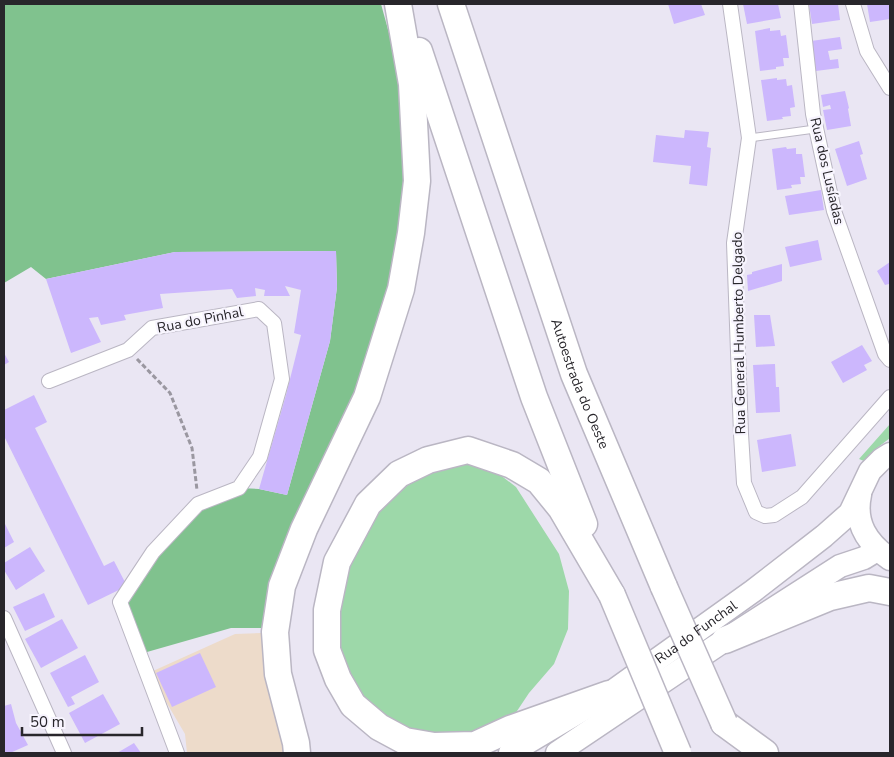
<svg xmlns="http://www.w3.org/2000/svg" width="894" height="757" font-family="'Nunito Sans',sans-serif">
	<rect width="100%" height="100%" fill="#eae6f3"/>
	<path fill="#eddbca" d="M261,633L269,695L280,724L286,753H187L185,734L165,700L153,671L235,634Z"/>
	<g fill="#9dd8a9">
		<path d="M890,424V438L877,448L864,461L859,459Z"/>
		<path d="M468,450L516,487L559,554L569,591L568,629L554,664L529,693L503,732L411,742L338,679L330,598L388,485Z"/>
	</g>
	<path fill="#80c28e" d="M4,4H381L403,84L406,180L392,286L360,393L268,628H231L147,652L120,602L198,504L239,488L259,489L287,495L330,341L337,287L336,251L175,252L46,279L31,267L4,283Z"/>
	<g fill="#ccb7fd">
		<path d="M668,4H701L705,15L674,24Z"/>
		<path d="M743,4H778L781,18L747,24Z"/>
		<path d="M809,4H838L840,20L812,24Z"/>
		<path d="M867,4H890V19L870,22Z"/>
		<path d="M770,28V31L780,30L781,36L786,35L789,58H783L784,66L776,67V69L760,71L755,31Z"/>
		<path d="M840,37L842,49L828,51L830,60L838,59L839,68L816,71L811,41Z"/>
		<path d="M777,78V80L786,79L787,86L792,85L795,107L790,108L791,116L782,117L783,119L767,121L761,80Z"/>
		<path d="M845,91L849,108L848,109L851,126L827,130L823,110L831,109L830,105L823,107L821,95Z"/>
		<path d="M685,130L709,132L707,147L711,148L707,186L689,184L691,166L653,162L656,135L684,138Z"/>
		<path d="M859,141L863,154L860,155L867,179L847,186L835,149Z"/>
		<path d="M786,147L787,149L796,148V154H802L805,177H800L801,184L791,185L792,188L777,190L772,149Z"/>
		<path d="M821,190L824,210L789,215L785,196Z"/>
		<path d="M818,240L822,260L790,267L785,247Z"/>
		<path d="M336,251L337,287L330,341L287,495L259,489L286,395L301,335L294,333L301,290L285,286L290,296H264L265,290L255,288L256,296L237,298L232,289L160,294L163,308L124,315L126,320L101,325L98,317L89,318L101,342L71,353L46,279L175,252Z"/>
		<path d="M890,262V287L889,284L885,285L877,271Z"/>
		<path d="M782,264V281L748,291L747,275L752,274V272Z"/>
		<path d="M754,315H770L775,346L756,347Z"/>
		<path d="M862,345L872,361L864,365L867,370L843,383L831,362Z"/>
		<path d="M4,353L9,362L4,365Z"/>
		<path d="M775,364L776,387H779L780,412L756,413L753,365Z"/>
		<path d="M34,395L47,422L35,428L104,566L114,561L127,586L88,605L4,436V410Z"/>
		<path d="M791,434L796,466L762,472L757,440Z"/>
		<path d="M4,522L14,542L4,548Z"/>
		<path d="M30,547L45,571L16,590L4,570V563Z"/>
		<path d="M44,593L55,617L25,631L13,607Z"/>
		<path d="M62,619L78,648L41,668L25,639Z"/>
		<path d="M200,653L216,687L172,707L156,673Z"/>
		<path d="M85,655L99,682L71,697L75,704L68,707L50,673Z"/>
		<path d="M103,694L120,724L85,743L69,713Z"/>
		<path d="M11,704L16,723L28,745L10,753H4V706Z"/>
		<path d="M134,743L141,753H117Z"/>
	</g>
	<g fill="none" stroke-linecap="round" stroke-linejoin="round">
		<g stroke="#bab6c3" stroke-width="9">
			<path id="service" d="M749,138L815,129"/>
		</g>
		<g stroke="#bab6c3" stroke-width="16">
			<g id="minor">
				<path d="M730,4L749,138L734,243L741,434L744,483L756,512L765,516L774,515L802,497L890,397"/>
				<path d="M801,4L813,114L834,211L885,354L890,360"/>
				<path d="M853,4L867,51L890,88"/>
				<path d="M49,381L128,350L152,328L259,309L274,323L282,379L260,457L239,488L198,504L153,552L120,602L177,753"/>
				<path d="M4,618L64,753"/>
			</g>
		</g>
		<g stroke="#bab6c3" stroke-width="25">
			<g id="primary">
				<path d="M860,495C854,523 867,543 890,559"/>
				<path id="s1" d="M510,753L609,694L753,591L824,536L850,513L870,471L882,459L890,454"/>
				<path d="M557,753L725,640L840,566L864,558L877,550"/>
			</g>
		</g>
		<g stroke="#bab6c3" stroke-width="29">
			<g id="motorway">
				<path id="s2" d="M451,4L574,374L664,587"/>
				<path d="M419,51L534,397L584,524"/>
				<path d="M725,640L830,597L869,588L890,592"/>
				<path d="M609,694L510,729L475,745L434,746L405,741L379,727L353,705L338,679L327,650V610L337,562L368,504L399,474L428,460L468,450L512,465L539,481L561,508L612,595"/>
				<path d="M724,723L765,753"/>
				<path d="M297,753L296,743L278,674L275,632L282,586L304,529L367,397L401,289L411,233L417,181L412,84L398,4"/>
			</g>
		</g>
		<path stroke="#9a97a0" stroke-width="3" stroke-dasharray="5 2.5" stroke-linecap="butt" d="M137,359L170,393L192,448L197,490"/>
		<use href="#service" stroke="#fff" stroke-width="7"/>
		<use href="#minor" stroke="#fff" stroke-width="14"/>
		<use href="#primary" stroke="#fff" stroke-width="22"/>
		<use href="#motorway" stroke="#fff" stroke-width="26"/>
		<g stroke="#bab6c3" stroke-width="29" stroke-linecap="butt">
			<g id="motorway-bridge">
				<path d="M664,587L724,723"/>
				<path d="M612,595L678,753"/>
			</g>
		</g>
		<use href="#motorway-bridge" stroke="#fff" stroke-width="26"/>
	</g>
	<g text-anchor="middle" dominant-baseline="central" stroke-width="4.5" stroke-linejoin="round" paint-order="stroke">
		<g font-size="14" fill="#28262b" stroke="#f7f4fe">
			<text transform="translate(827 171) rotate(77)">Rua dos Lusíadas</text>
			<text transform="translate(200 320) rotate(-11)">Rua do Pinhal</text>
			<text transform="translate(739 333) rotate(-91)">Rua General Humberto Delgado</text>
			<text stroke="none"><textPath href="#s2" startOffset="401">Autoestrada do Oeste</textPath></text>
			<text stroke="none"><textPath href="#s1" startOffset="222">Rua do Funchal</textPath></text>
		</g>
	</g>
	<rect width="894" height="757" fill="none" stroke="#28262b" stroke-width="10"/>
	<path d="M22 727v8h120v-8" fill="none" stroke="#28262b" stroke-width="2.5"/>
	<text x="30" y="727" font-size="15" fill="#28262b" stroke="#f7f4fe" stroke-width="4" paint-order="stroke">50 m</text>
</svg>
